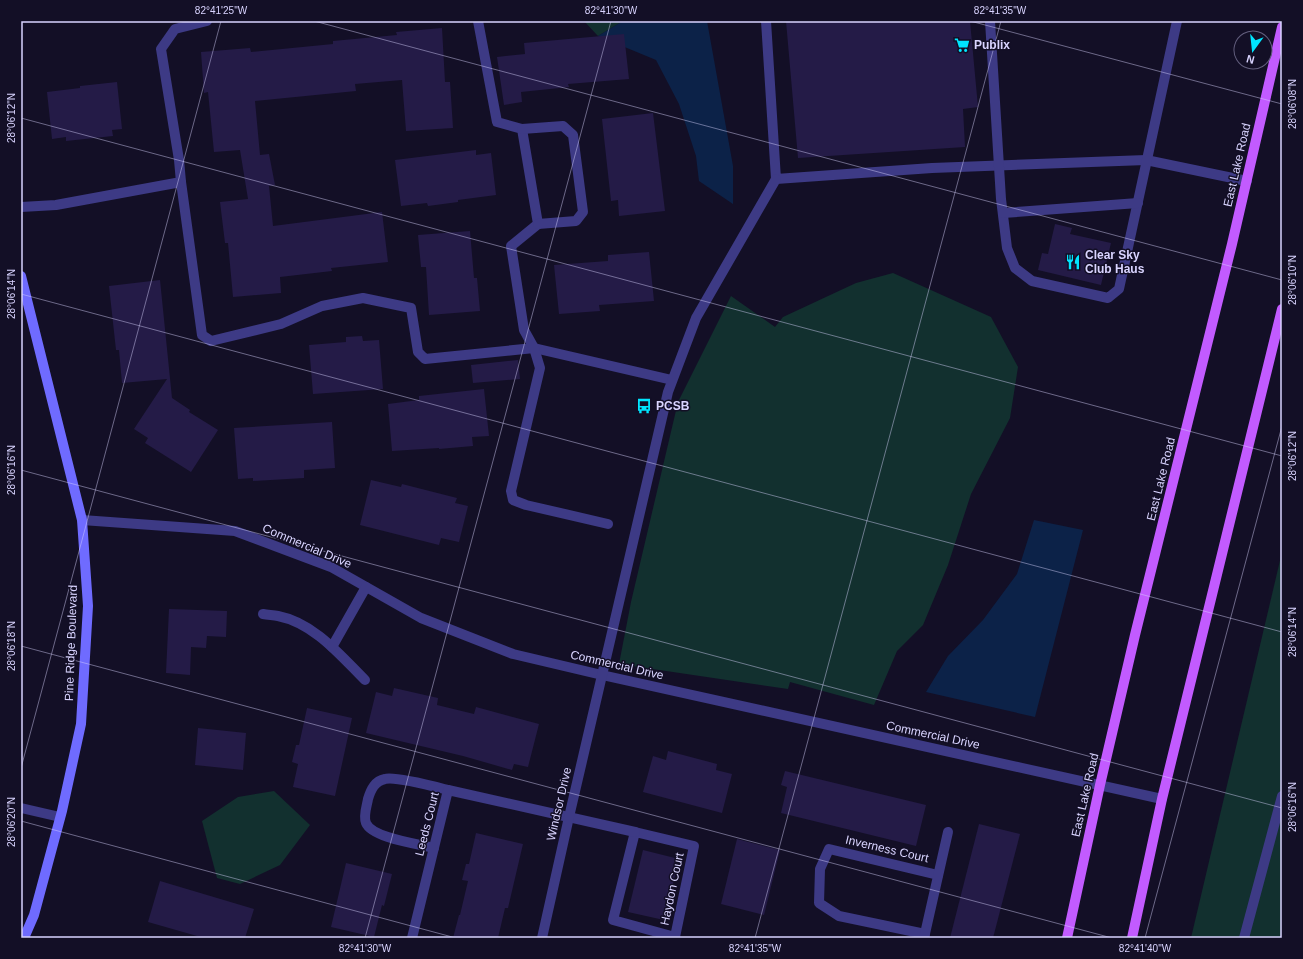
<svg xmlns="http://www.w3.org/2000/svg" width="1303" height="959" font-family="Arial,sans-serif">
	<rect width="100%" height="100%" fill="#130f26"/>
	<g fill="#12302f">
		<path d="M584,21H623L598,36Z"/>
		<path d="M893,273L991,317L1018,367L1010,418L971,494L948,565L923,625L897,651L874,705L790,682L788,689L619,664L631,602L678,402L731,296L775,327L783,317L856,283Z"/>
		<path d="M1282,552V938H1191Z"/>
		<path d="M274,791L310,825L280,865L240,884L217,878L202,821L238,797Z"/>
	</g>
	<g fill="#0c2248">
		<path d="M623,21H707L733,166V204L699,181L696,156L679,104L656,60L598,36Z"/>
		<path d="M1034,520L1083,530L1035,717L926,692L948,656L983,620L1017,574Z"/>
	</g>
	<g fill="#241b47">
		<path d="M786,21H970L978,107L963,109L965,147L798,158Z"/>
		<path d="M442,28L445,82H450L453,128L406,131L402,80L355,84L356,91L255,101L260,155L269,154L275,185L269,186L273,226L382,212L388,262L331,268L332,271L280,277L281,293L233,297L228,243H225L220,202L248,199L240,150L214,152L208,92L204,93L201,52L250,48L251,52L333,44V41L397,35L396,32Z"/>
		<path d="M624,34L629,79L568,84L569,87L521,92L522,102L504,105L497,57L525,54L524,43Z"/>
		<path d="M117,82L122,129L112,130L113,136L66,141V137L52,139L47,92L80,88V86Z"/>
		<path d="M653,113L665,211L619,216L618,200L611,201L602,119Z"/>
		<path d="M476,150V155L491,153L496,195L458,200V202L428,206L427,203L401,206L395,160Z"/>
		<path d="M1055,224L1072,228L1070,234L1111,243L1101,285L1038,270L1042,253L1048,254Z"/>
		<path d="M470,231L474,278H477L480,311L429,315L426,267H421L418,235Z"/>
		<path d="M649,252L654,301L599,305L600,311L559,314L554,265L608,261V255Z"/>
		<path d="M160,280L172,398L190,410L189,412L218,430L191,472L145,443L148,438L134,429L167,379L122,383L119,350H116L109,286Z"/>
		<path d="M362,336L363,341L379,340L383,389L313,394L309,345L346,342V337Z"/>
		<path d="M518,360L520,379L473,383L471,365Z"/>
		<path d="M484,389L489,436L472,437L473,446L439,449V448L392,451L388,404L419,400V396Z"/>
		<path d="M332,422L335,468L304,470V478L253,481V478L238,479L234,428Z"/>
		<path d="M371,480L401,487L402,484L457,498L455,503L468,506L459,542L441,538L439,545L360,525Z"/>
		<path d="M169,609L227,611L226,637L207,636L206,648L191,647L190,675L166,673Z"/>
		<path d="M394,688L438,698L437,705L474,714L476,707L539,724L528,767L514,764L512,770L463,756L366,733L376,692L392,696Z"/>
		<path d="M307,708L352,718L335,796L293,787L298,764L292,762L296,745H299Z"/>
		<path d="M198,728L246,733L243,770L195,765Z"/>
		<path d="M668,751L717,764L716,770L732,774L722,813L643,792L653,756L666,760Z"/>
		<path d="M785,771L926,805L916,846L781,813L787,787L781,785Z"/>
		<path d="M979,824L1020,834L993,938H950Z"/>
		<path d="M476,833L523,844L508,908H505L498,938H453L459,915H460L468,881L462,880L466,864H469Z"/>
		<path d="M737,839L780,850L764,915L721,904Z"/>
		<path d="M643,850L679,859L664,920L628,912Z"/>
		<path d="M346,863L392,874L384,906L382,905L374,937L331,927Z"/>
		<path d="M160,881L254,909L245,938H204L148,922Z"/>
	</g>
	<g fill="none" stroke-linecap="round" stroke-linejoin="round">
		<g stroke="#3d3a85" stroke-width="10">
			<path d="M207,21L175,29L161,49L179,160L181,182L202,335L211,341L281,324L322,306L363,298L411,308L418,352L425,359L534,348L672,380"/>
			<path d="M478,21L497,122L522,129L538,224L511,246L524,330L534,348L540,368L511,491L513,500L526,505L608,524"/>
			<path d="M766,21L776,179L932,168L1146,160L1247,181"/>
			<path d="M990,21L1001,199L1007,248L1015,268L1032,281L1108,298L1119,289L1177,21"/>
			<path d="M522,129L563,126L573,135L583,212L576,221L538,224"/>
			<path d="M21,207L56,205L181,182"/>
			<path d="M1003,213L1138,203"/>
			<path d="M21,808L60,817"/>
			<path d="M434,848C419,844 372,838 366,823C363,815 367,806 368,799C371,789 375,781 385,779C395,776 436,787 448,790"/>
			<path d="M1244,938L1282,796"/>
		</g>
		<g stroke="#3d3a85" stroke-width="10">
			<path d="M82,520L235,531L331,567L421,618L513,654L602,675L1162,799"/>
			<path d="M263,614C268,615 273,615 278,616C314,623 340,655 365,680"/>
			<path d="M332,647L366,587"/>
			<path d="M635,832L694,846L675,937L613,920Z"/>
			<path d="M925,934L839,916L819,903L820,869L829,849L938,875"/>
			<path d="M412,938L448,790L635,832"/>
			<path d="M542,938L569,817L668,392L696,318L776,179"/>
			<path d="M924,938L948,832"/>
		</g>
		<path stroke="#6f6bff" stroke-width="10" d="M21,276L82,520L88,606L81,724L62,811L34,915L24,938"/>
		<g stroke="#c25bff" stroke-width="10">
			<path d="M1067,938L1100,785L1135,635L1232,244L1282,27"/>
			<path d="M1132,938L1162,799L1282,309"/>
		</g>
	</g>
	<path fill="none" stroke="#d9d4ff" stroke-width="1" stroke-opacity="0.45" d="M314,21L1282,280M970,21L1282,104M21,118L1282,456M21,294L1282,632M21,470L1282,808M21,646L1112,938M21,768L221,21M21,821L456,938M365,938L611,21M755,938L1001,21M1145,938L1282,426"/>
	<defs>
		<g id="supermarket-bare" transform="scale(1.2)"><path d="M-6-5.5h2.5l.6 2H6L4.5 2H-2.5L-4.4-4H-6ZM-1.5 3.2a1.3 1.3 0 1 0 .1 0ZM3 3.2a1.3 1.3 0 1 0 .1 0Z" fill="#00e5ff" stroke="#130f26" stroke-width="2.5" paint-order="stroke"/></g>
		<g id="restaurant-bare" transform="scale(1.2)"><path d="M-5-6h1v4h1v-4h1v4h1v-4h1v5L-1.5 .5V6h-2V.5L-5-1ZM5-6V6H3V1.5H1.5Q1.5-4 5-6Z" fill="#00e5ff" stroke="#130f26" stroke-width="2.5" paint-order="stroke"/></g>
		<g id="bus-bare" transform="scale(1.2)"><path d="M-5-6H5V4H4V6H2V4H-2V6H-4V4H-5ZM-3.5-4V0h7V-4ZM-3.5 1.2v1.5H-2V1.2ZM2 1.2v1.5H3.5V1.2Z" fill="#00e5ff" stroke="#130f26" stroke-width="2.5" paint-order="stroke"/></g>
	</defs>
	<g fill-rule="evenodd">
		<use href="#supermarket-bare" x="962" y="45"/>
		<use href="#restaurant-bare" x="1073" y="262"/>
		<use href="#bus-bare" x="644" y="406"/>
	</g>
	<g text-anchor="middle" dominant-baseline="central" stroke-width="3" stroke-linejoin="round" paint-order="stroke">
		<g font-size="12" font-weight="bold" fill="#d9d4ff" stroke="#130f26" text-anchor="start">
			<text x="974" y="45">Publix</text>
			<text x="1085" y="255">Clear Sky<tspan x="1085" dy="14">Club Haus</tspan></text>
			<text x="656" y="406">PCSB</text>
		</g>
		<g font-size="12" fill="#d9d4ff" stroke="#130f26">
			<text transform="translate(1237 165) rotate(-77)">East Lake Road</text>
			<text transform="translate(1161 479) rotate(-76)">East Lake Road</text>
			<text transform="translate(307 546) rotate(23)">Commercial Drive</text>
			<text transform="translate(71 643) rotate(-88)">Pine Ridge Boulevard</text>
			<text transform="translate(617 665) rotate(13)">Commercial Drive</text>
			<text transform="translate(933 735) rotate(12)">Commercial Drive</text>
			<text transform="translate(1085 795) rotate(-77)">East Lake Road</text>
			<text transform="translate(559 804) rotate(-77)">Windsor Drive</text>
			<text transform="translate(427 824) rotate(-76)">Leeds Court</text>
			<text transform="translate(887 849) rotate(13)">Inverness Court</text>
			<text transform="translate(672 889) rotate(-78)">Haydon Court</text>
		</g>
	</g>
	<rect width="1303" height="959" fill="none" stroke="#130f26" stroke-width="44"/>
	<g transform="translate(1253 50) rotate(195)"><circle r="19" fill="#130f26" stroke="#625e7d"/>
	<path d="M0-3L7 15L0 10L-7 15Z" fill="#00e5ff"/>
	<text y="-6" font-size="11" font-weight="bold" text-anchor="middle" fill="#d9d4ff">N</text>
	</g>
	<rect x="22" y="22" width="1259" height="915" fill="none" stroke="#d9d4ff" stroke-width="1.5"/>
	<g font-size="10" text-anchor="middle" fill="#d9d4ff">
		<text x="221" y="14">82°41'25"W</text>
		<text x="611" y="14">82°41'30"W</text>
		<text x="1000" y="14">82°41'35"W</text>
		<text transform="translate(1292 104) rotate(-90)" y="4">28°06'08"N</text>
		<text transform="translate(11 118) rotate(-90)" y="4">28°06'12"N</text>
		<text transform="translate(1292 280) rotate(-90)" y="4">28°06'10"N</text>
		<text transform="translate(11 294) rotate(-90)" y="4">28°06'14"N</text>
		<text transform="translate(1292 456) rotate(-90)" y="4">28°06'12"N</text>
		<text transform="translate(11 470) rotate(-90)" y="4">28°06'16"N</text>
		<text transform="translate(1292 632) rotate(-90)" y="4">28°06'14"N</text>
		<text transform="translate(11 646) rotate(-90)" y="4">28°06'18"N</text>
		<text transform="translate(1292 807) rotate(-90)" y="4">28°06'16"N</text>
		<text transform="translate(11 822) rotate(-90)" y="4">28°06'20"N</text>
		<text x="365" y="952">82°41'30"W</text>
		<text x="755" y="952">82°41'35"W</text>
		<text x="1145" y="952">82°41'40"W</text>
	</g>
</svg>
